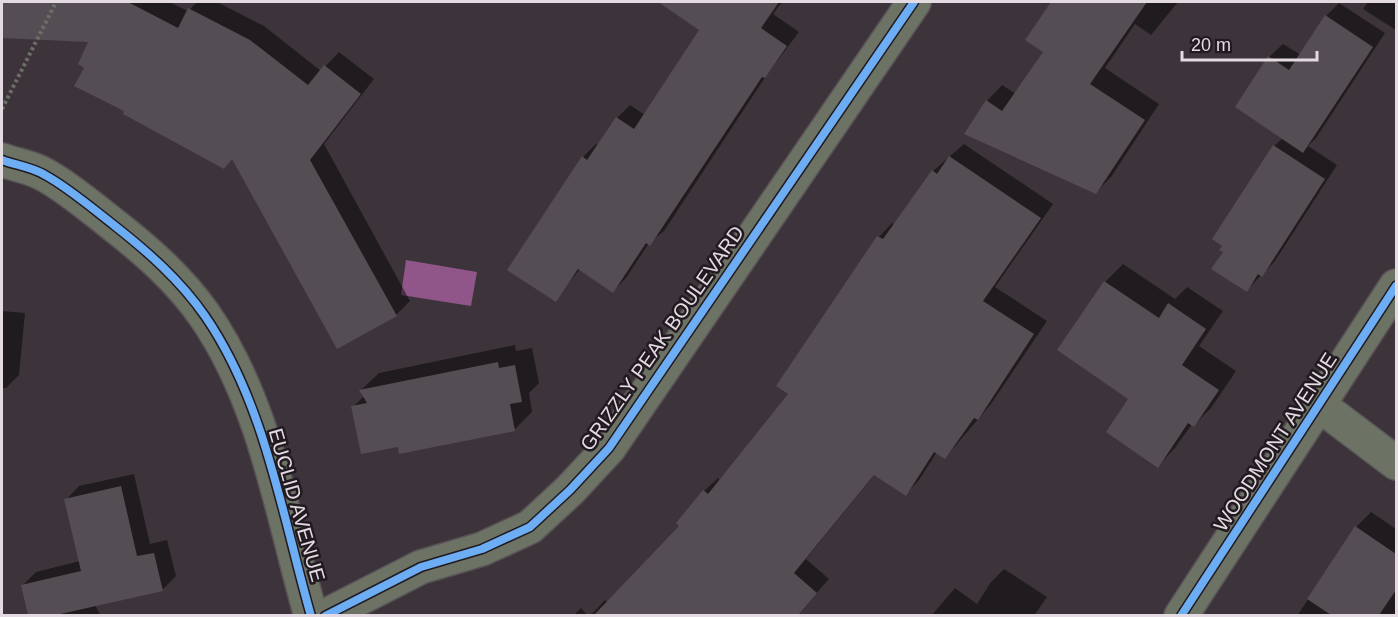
<svg xmlns="http://www.w3.org/2000/svg" width="1398" height="617" font-family="Arial,sans-serif">
	<rect width="100%" height="100%" fill="#3c343a"/>
	<path fill="#905689" d="M406,260L477,272L471,306L401,295Z"/>
	<g fill="#0007">
		<path d="M2,2H34L33,24L20,37L2,36Z"/>
		<path d="M72,2H169L188,11L197,2H217L264,26L321,71L339,52L374,79L324,144L410,301L396,315L233,158L126,110L86,67L91,40L54,39Z"/>
		<path d="M673,2H782L773,14L799,32L768,73L664,231L649,243L626,278L613,291L580,269L555,300L583,157L596,144L598,145L617,118L630,105L645,115L701,29L669,7Z"/>
		<path d="M1053,2H1178L1151,35L1135,24L1105,68L1159,104L1111,177L1096,192L987,101L1002,85L1016,94L1045,52L1027,40Z"/>
		<path d="M1368,2H1396V30L1363,9Z"/>
		<path d="M1339,3L1385,33L1316,138L1308,146L1337,165L1275,261L1247,290L1225,251L1274,146L1283,138L1269,57L1283,44L1301,55L1326,16Z"/>
		<path d="M964,144L1053,204L995,287L1047,321L991,404L945,458L937,452L919,480L906,494L875,474L806,559L829,579L796,616H590L605,600L608,603L681,526L704,491L718,478L721,481L790,394L778,386L879,237L892,223L895,225L933,171Z"/>
		<path d="M1123,264L1175,299L1187,287L1223,311L1199,346L1236,371L1211,408L1194,425L1192,424L1175,448L1158,466L1130,399L1105,282Z"/>
		<path d="M2,311L25,313L19,375L6,388H2Z"/>
		<path d="M515,345L516,351L532,348L539,383L529,393L532,412L515,429L399,445L353,407L364,396L361,390L379,373Z"/>
		<path d="M134,474L150,544L167,540L176,576L162,590L95,605L101,616H29L23,585L36,572L80,561L66,500L79,486Z"/>
		<path d="M1371,512L1396,529V616H1297L1356,527Z"/>
		<path d="M1004,569L1047,597L1034,616H931L955,588L977,604L991,582Z"/>
		<path d="M581,608L588,616H573Z"/>
	</g>
	<g fill="#544d53">
		<path d="M2,2H128L178,28L188,8L250,40L308,85L324,65L361,94L310,160L397,316L337,349L232,159L224,169L123,114L124,111L74,86L84,68L78,64L88,42L2,38Z"/>
		<path d="M658,2H779L761,28L787,46L765,78L762,77L650,246L646,243L613,293L578,269L556,302L507,270L582,156L587,160L616,117L634,129L699,30Z"/>
		<path d="M1051,2H1147L1090,84L1145,120L1096,194L964,134L986,100L1002,111L1043,52L1025,40Z"/>
		<path d="M1325,15L1373,47L1303,153L1235,107L1268,56L1289,70Z"/>
		<path d="M1273,145L1325,179L1262,277L1258,274L1247,292L1211,269L1223,252L1219,250L1222,246L1212,239Z"/>
		<path d="M949,156L1041,218L983,301L1034,334L978,420L974,418L945,459L934,452L906,496L874,475L794,573L817,593L798,615H594L679,526L676,523L703,490L708,494L788,394L776,386L877,236L883,239L932,170L937,174Z"/>
		<path d="M1104,281L1159,318L1168,303L1206,329L1182,365L1219,390L1194,427L1188,423L1158,468L1106,432L1128,399L1057,350Z"/>
		<path d="M498,362L499,368L515,365L522,402L510,404L515,431L399,454L398,447L361,454L351,406L367,403L359,390Z"/>
		<path d="M121,486L137,556L154,553L163,591L56,615H28L21,585L81,571L64,499Z"/>
		<path d="M1355,526L1396,554V590L1379,615H1331L1307,599Z"/>
	</g>
	<g fill="none" stroke-linecap="round" stroke-linejoin="round">
		<g stroke="#595357" stroke-width="36">
			<g id="minor">
				<path d="M2,160C15,165 32,167 45,175C69,188 93,209 115,226C148,252 180,280 205,316C265,403 282,515 311,616"/>
				<path d="M1318,404L1396,463"/>
				<path d="M325,616L421,567L482,549L530,527L570,490L609,448L914,2"/>
				<path d="M1181,616L1396,286"/>
			</g>
		</g>
		<path stroke="#6c6f68" stroke-width="4" stroke-dasharray="3 3" stroke-linecap="butt" d="M2,109L56,2"/>
		<use href="#minor" stroke="#6c7264" stroke-width="33"/>
		<g stroke="#211a20" stroke-width="11">
			<g id="cycleway">
				<path d="M2,160C15,165 32,167 45,175C69,188 93,209 115,226C148,252 180,280 205,316C265,403 282,515 311,616"/>
				<path d="M325,616L421,567L482,549L530,527L570,490L609,448L914,2"/>
				<path d="M1181,616L1396,286"/>
			</g>
		</g>
		<use href="#cycleway" stroke="#6dadf4" stroke-width="8"/>
	</g>
	<g text-anchor="middle" dominant-baseline="central" stroke-width="5" stroke-linejoin="round" paint-order="stroke">
		<g font-size="20" fill="#e4dae2" stroke="#211a20">
			<text transform="translate(662 338) rotate(-55)">GRIZZLY PEAK BOULEVARD</text>
			<text transform="translate(1275 442) rotate(-57)">WOODMONT AVENUE</text>
			<text transform="translate(297 505) rotate(74)">EUCLID AVENUE</text>
		</g>
	</g>
	<rect width="1398" height="617" fill="none" stroke="#e4dae2" stroke-width="6"/>
	<path d="M1182 51v9h135v-9" fill="none" stroke="#e4dae2" stroke-width="3"/>
	<text x="1191" y="51" font-size="18" fill="#e4dae2" stroke="#211a20" stroke-width="4.5" paint-order="stroke">20 m</text>
</svg>
